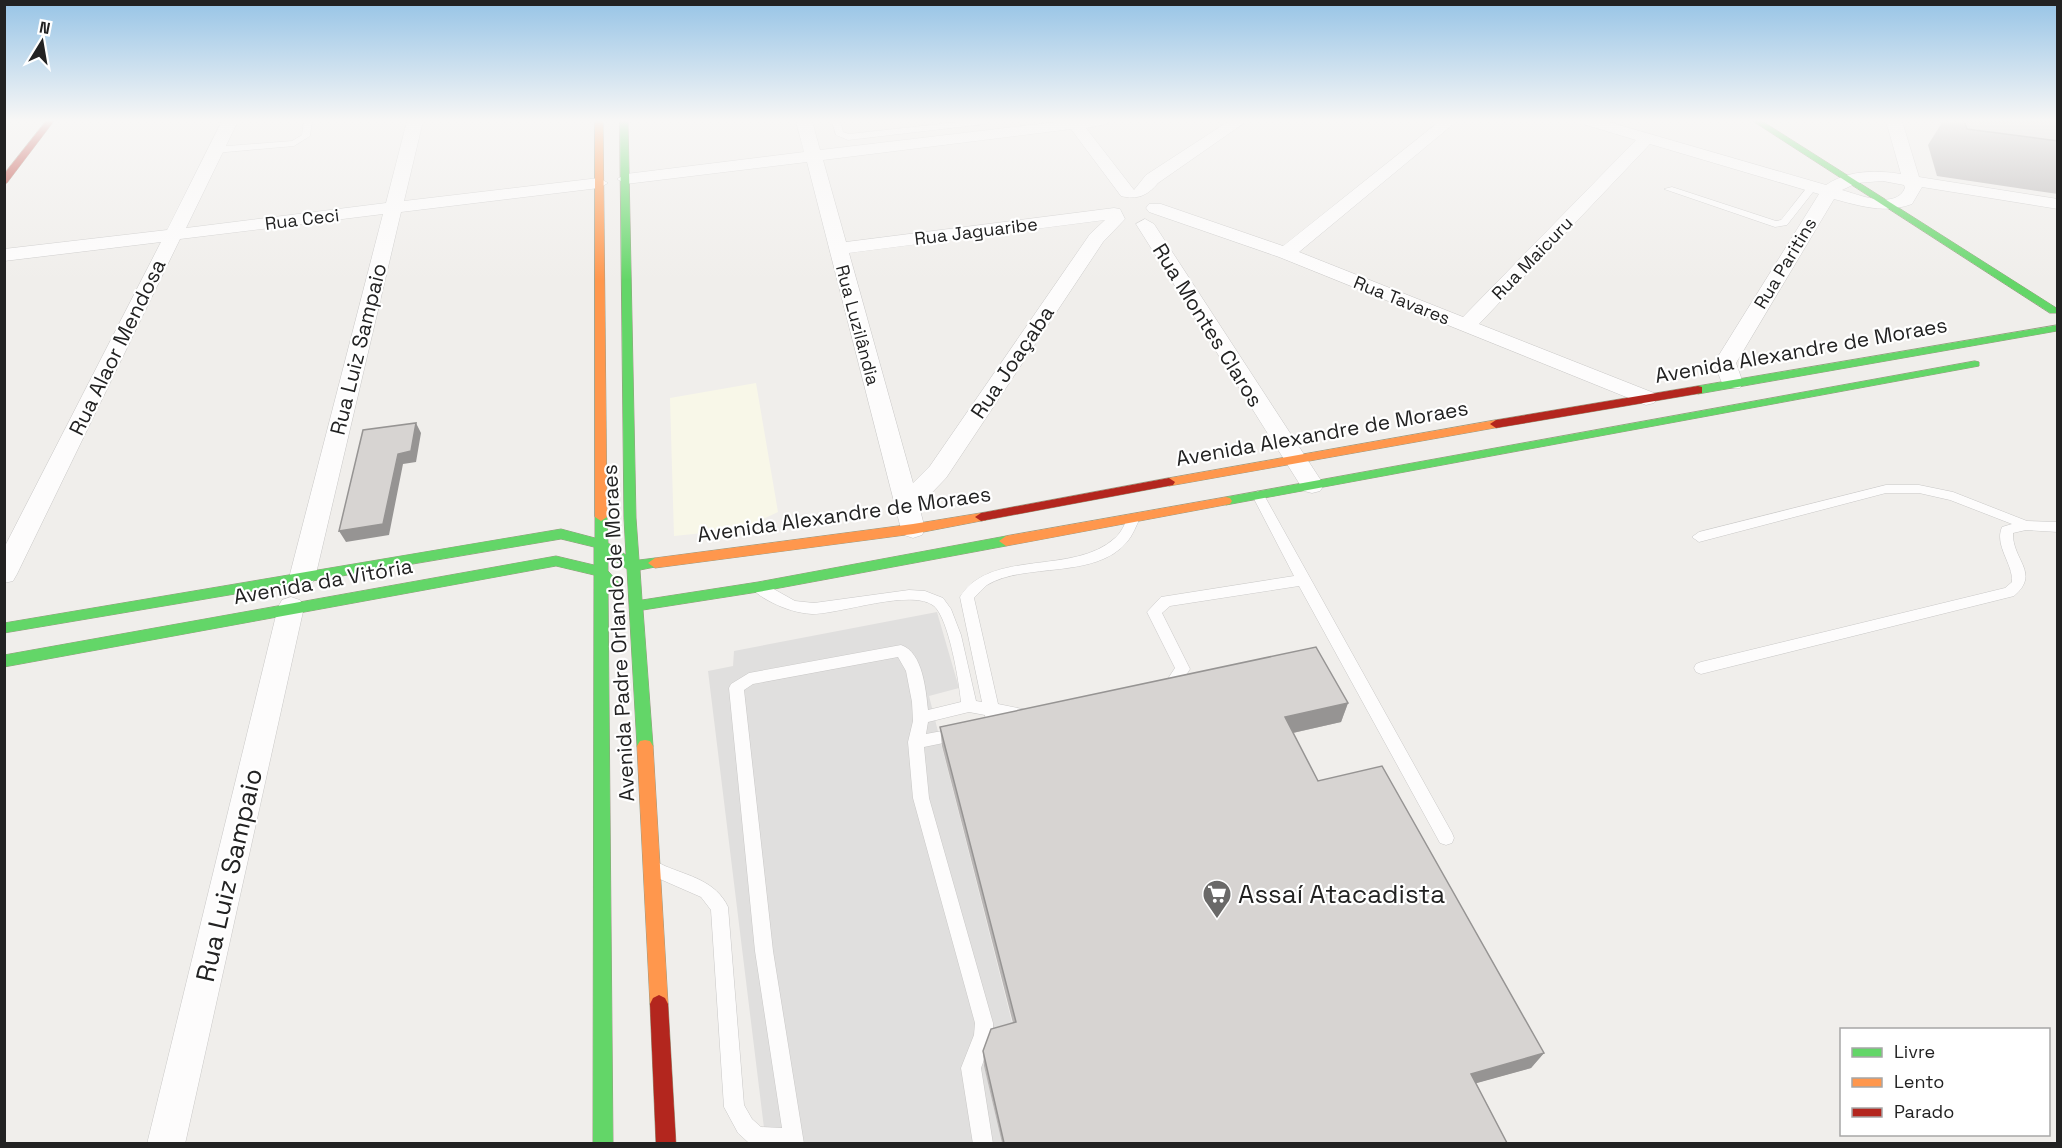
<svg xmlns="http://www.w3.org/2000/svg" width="2062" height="1148" font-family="'Space Grotesk',sans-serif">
	<rect width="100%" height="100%" fill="#f0eeeb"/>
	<path fill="#f8f7e8" d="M756,383L778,512L742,529L674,536L670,398Z"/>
	<path fill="#e0dfde" d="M937,612L959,688L929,696L1016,1038L980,1048L1002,1143H786L764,1128L708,671L733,666L734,651Z"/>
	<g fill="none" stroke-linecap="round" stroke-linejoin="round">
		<g stroke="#c9c8c7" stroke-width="1">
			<g id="lane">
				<path d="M304,121H312L310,136L294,146L215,153L211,150L215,147L292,141L302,135Z"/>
				<path d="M832,121H840L843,132L849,134L967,121H989L985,124L848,140L836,135Z"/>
				<path d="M1809,185L1817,187L1787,225L1775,227L1664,189L1672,187L1776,221L1781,220Z"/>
				<path d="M1886,485H1919L1953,492L2027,521L2058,522V532L2026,530L2013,533C2012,560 2041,573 2014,596L1701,674L1696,672L1694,668L1696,664L1701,662L2005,588L2012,582C2013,563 1994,546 2002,527L2012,524L1950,500L1919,493H1886L1699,542L1692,537L1699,532Z"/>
				<path d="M1258,491L1264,495L1452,833L1454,838L1452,843L1446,845L1440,843L1299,586L1170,606L1162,613L1190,669L1177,689L1166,692L1161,690L1159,686L1161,682L1167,680L1175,668L1147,612L1161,597L1294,576L1252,495Z"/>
				<path d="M1134,514L1140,518C1136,526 1133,535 1127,542C1095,580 1025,562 987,585C982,589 978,594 974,598L998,704L1032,711L1035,715L1032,719L1027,721L1000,717L1003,727L1000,731L988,734L983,732L980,728L986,722L985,715L969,712L928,722L926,734L958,728L963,730L966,734L963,738L958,740L924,747L929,798L993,1023V1035L981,1068L993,1144H973L961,1068L974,1035L975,1023L913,798L908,742L913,721L912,702L906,671L898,657L753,684L744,690L773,951L804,1144L749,1143L738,1133L724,1107L711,910L701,897L653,876L651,871L653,866L659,863L665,866C689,876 716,881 728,907L744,1105L752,1119L761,1127L782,1128L755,951L729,688L731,684L749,673L901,645C923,652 926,691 928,710L961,702C959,682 949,619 934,606C912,588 841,614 812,614C798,613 785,609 773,603C765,599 756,594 751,587L753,583H763L795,601L814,603L909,590L925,591L943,598L951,609L961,635L976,701L982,702L960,597C990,548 1074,576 1115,538C1122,532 1125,523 1129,515Z"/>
			</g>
		</g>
		<g stroke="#c9c8c7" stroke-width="1">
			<g id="street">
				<path d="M222,121H238L186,228L386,203L407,121H423L404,201L599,178L608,183L599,188L401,212L315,578L311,585L302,587L293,585L289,578L383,214L180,239L17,574L13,581L4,583V548L161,242L4,261V249L167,230Z"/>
				<path d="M796,121H812L820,150L1065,121H1109L1107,124L1086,128L1134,190L1146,175L1229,121H1247L1158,183C1147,196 1137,200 1121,196L1071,129L823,160L846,242L1114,208L1120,209L1125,219L1103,242L946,478L919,506L925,529L922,535L913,538L904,535L901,529L807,162L626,184L617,179L626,174L804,152ZM1105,220L1090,234L930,466L913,483L849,253Z"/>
				<path d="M1440,121H1457L1299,252L1463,317L1636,140L1583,124L1581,121H1605L1826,185C1848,170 1876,170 1901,174L1886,121H1902L1919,177L2058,199V209L1922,187L1912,204C1885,214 1860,206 1834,199L1736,363L1743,383L1740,388H1724L1714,363L1819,194L1650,144L1479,324L1654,393L1657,398L1654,403L1646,405L1279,257L1149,212L1146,208L1149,204H1161L1283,246ZM1883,181L1904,185L1905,188C1896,210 1859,195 1842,190L1857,183Z"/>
				<path d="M1145,219L1154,224L1320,479L1324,485L1320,491L1312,493L1304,491L1136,224Z"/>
				<path d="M291,597L300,600L304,607L185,1144H147L278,607L282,600Z"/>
			</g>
		</g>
		<g stroke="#999a82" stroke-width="1">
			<g id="fast">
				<path d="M620,121H628L636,518L639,560L655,558L662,563L660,566L640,570L642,600L758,582L1006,536L1013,541L1006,546L758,592L643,610L653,746L650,751L645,752L640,751L637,746L627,569L608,556V571L622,586L615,591L608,587L613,1144H593L594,575L556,566L4,667V655L556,556L594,565V547L561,539L4,633V623L561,529L595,538V517L601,513L607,517L608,543L626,555L624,518Z"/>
				<path d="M1753,121H1762L2058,309V313H2050Z"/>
				<path d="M2058,325L2057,331L1698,394L1692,390L1698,386Z"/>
				<path d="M1975,361L1979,362V366L1226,505L1220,501L1226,497Z"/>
			</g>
		</g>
		<g stroke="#999a82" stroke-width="1">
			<g id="slow">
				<path d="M595,121H603L607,517L601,521L595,517Z"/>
				<path d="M1496,420L1502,424L1500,427L1169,486L1163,482L1169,478Z"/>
				<path d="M1226,497L1230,498L1232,501L1230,504L1006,546L999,541L1006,536Z"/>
				<path d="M981,513L986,514L987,517L986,520L913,534L655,568L648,563L655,558L913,524Z"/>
				<path d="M645,740L650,741L653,746L668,1004L665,1010L659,1013L653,1010L650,1004L637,746L640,741Z"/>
			</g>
		</g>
		<g stroke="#999a82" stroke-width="1">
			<g id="jam">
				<path d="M46,121H54L7,183L4,184V174Z"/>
				<path d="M1698,386L1702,387V393L1496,428L1490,424L1496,420Z"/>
				<path d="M1169,478L1175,482L1173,485L981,521L975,517L981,513Z"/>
				<path d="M659,995L665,998L668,1004L676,1144H656L650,1004L653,998Z"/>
			</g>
		</g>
		<use href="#lane" fill="#fdfcfc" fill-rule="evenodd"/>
		<use href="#street" fill="#fdfcfc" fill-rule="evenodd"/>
		<use href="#fast" fill="#63d668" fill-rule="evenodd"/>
		<use href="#slow" fill="#ff974d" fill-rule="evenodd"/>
		<use href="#jam" fill="#b3261e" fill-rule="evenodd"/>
	</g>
	<g fill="#b9b6b5">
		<path d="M1943,121H2058V194L1937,176L1928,145Z"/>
		<path d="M1348,703L1341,722L1293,733L1318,781L1544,1053L1531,1068L1476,1083L1507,1143H1002L984,1066L983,1051L1013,1023L942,746L940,727Z"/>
	</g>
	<g fill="#969493">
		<path d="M416,423L421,433L416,462L403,464L389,535L346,542L339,531Z"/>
		<path d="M1348,703L1341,722L1279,736L1285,717Z"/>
		<path d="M1544,1053L1531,1068L1459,1088L1471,1074Z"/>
	</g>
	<g fill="#d7d4d2" stroke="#969493" stroke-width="1.5">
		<path d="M1964,121H2058V141L1967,129Z"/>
		<path d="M416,423L411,451L398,454L383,524L339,531L363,430Z"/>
		<path d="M1316,647L1348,703L1285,717L1318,781L1382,766L1544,1053L1471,1074L1507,1143H1004L983,1051L991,1029L1016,1022L940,727Z"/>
	</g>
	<linearGradient id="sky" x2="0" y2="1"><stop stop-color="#97c4e6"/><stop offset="0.43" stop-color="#f8f7f6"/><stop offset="1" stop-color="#f8f7f6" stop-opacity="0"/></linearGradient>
	<rect width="2062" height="281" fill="url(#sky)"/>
	<defs>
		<g id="supermarket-pin" transform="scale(1.5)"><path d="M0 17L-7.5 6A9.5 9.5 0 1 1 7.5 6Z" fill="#6a6968" stroke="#fff"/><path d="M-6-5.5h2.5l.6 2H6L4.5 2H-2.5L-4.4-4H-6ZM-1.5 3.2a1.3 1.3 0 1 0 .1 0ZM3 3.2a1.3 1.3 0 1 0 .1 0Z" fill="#fff"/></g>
	</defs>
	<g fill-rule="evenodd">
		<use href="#supermarket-pin" x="1217" y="894"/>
	</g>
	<g text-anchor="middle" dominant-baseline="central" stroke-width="4.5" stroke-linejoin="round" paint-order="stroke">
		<g font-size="18" fill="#222" stroke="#fff">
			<text transform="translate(302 219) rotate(-7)">Rua Ceci</text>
			<text transform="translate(976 231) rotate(-7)">Rua Jaguaribe</text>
			<text transform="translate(1532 258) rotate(-46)">Rua Maicuru</text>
			<text transform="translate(1785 263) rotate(-59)">Rua Paritins</text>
			<text transform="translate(1402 300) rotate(22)">Rua Tavares</text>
			<text transform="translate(858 325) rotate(75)">Rua Luzilândia</text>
		</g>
		<g font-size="21" fill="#222" stroke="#fff">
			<text transform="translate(1208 325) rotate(58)">Rua Montes Claros</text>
			<text transform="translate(117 347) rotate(-64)">Rua Alaor Mendosa</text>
			<text transform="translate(358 349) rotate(-76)">Rua Luiz Sampaio</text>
			<text transform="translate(1801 350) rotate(-10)">Avenida Alexandre de Moraes</text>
			<text transform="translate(1012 362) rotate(-56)">Rua Joaçaba</text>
			<text transform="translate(1322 433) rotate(-10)">Avenida Alexandre de Moraes</text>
			<text transform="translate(844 514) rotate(-8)">Avenida Alexandre de Moraes</text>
			<text transform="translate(323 581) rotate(-10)">Avenida da Vitória</text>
			<text transform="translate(618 633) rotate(-93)">Avenida Padre Orlando de Moraes</text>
		</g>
		<g font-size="26" fill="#222" stroke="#fff">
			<text transform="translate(229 875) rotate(-77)">Rua Luiz Sampaio</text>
		</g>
		<g font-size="26" fill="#222" stroke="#fff" text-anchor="start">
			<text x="1238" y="894">Assaí Atacadista</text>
		</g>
	</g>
	<rect width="2062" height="1148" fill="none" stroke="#222222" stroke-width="12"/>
	<rect x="1840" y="1028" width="210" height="108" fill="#ffffff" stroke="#a7a7a7" stroke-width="1.5"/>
	<rect x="1852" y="1048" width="30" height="9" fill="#63d668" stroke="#a7a7a7" stroke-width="1.5"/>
	<text x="1894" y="1058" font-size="18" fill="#222222">Livre</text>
	<rect x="1852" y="1078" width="30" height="9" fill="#ff974d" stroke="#a7a7a7" stroke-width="1.5"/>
	<text x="1894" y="1088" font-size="18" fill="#222222">Lento</text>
	<rect x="1852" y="1108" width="30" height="9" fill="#b3261e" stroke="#a7a7a7" stroke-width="1.5"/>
	<text x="1894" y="1118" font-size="18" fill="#222222">Parado</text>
	<g transform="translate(42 42) rotate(11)" stroke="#ffffff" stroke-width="4.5" paint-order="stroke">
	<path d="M0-4.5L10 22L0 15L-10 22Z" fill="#222222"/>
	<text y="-9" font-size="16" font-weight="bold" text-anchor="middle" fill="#222222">N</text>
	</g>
</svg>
